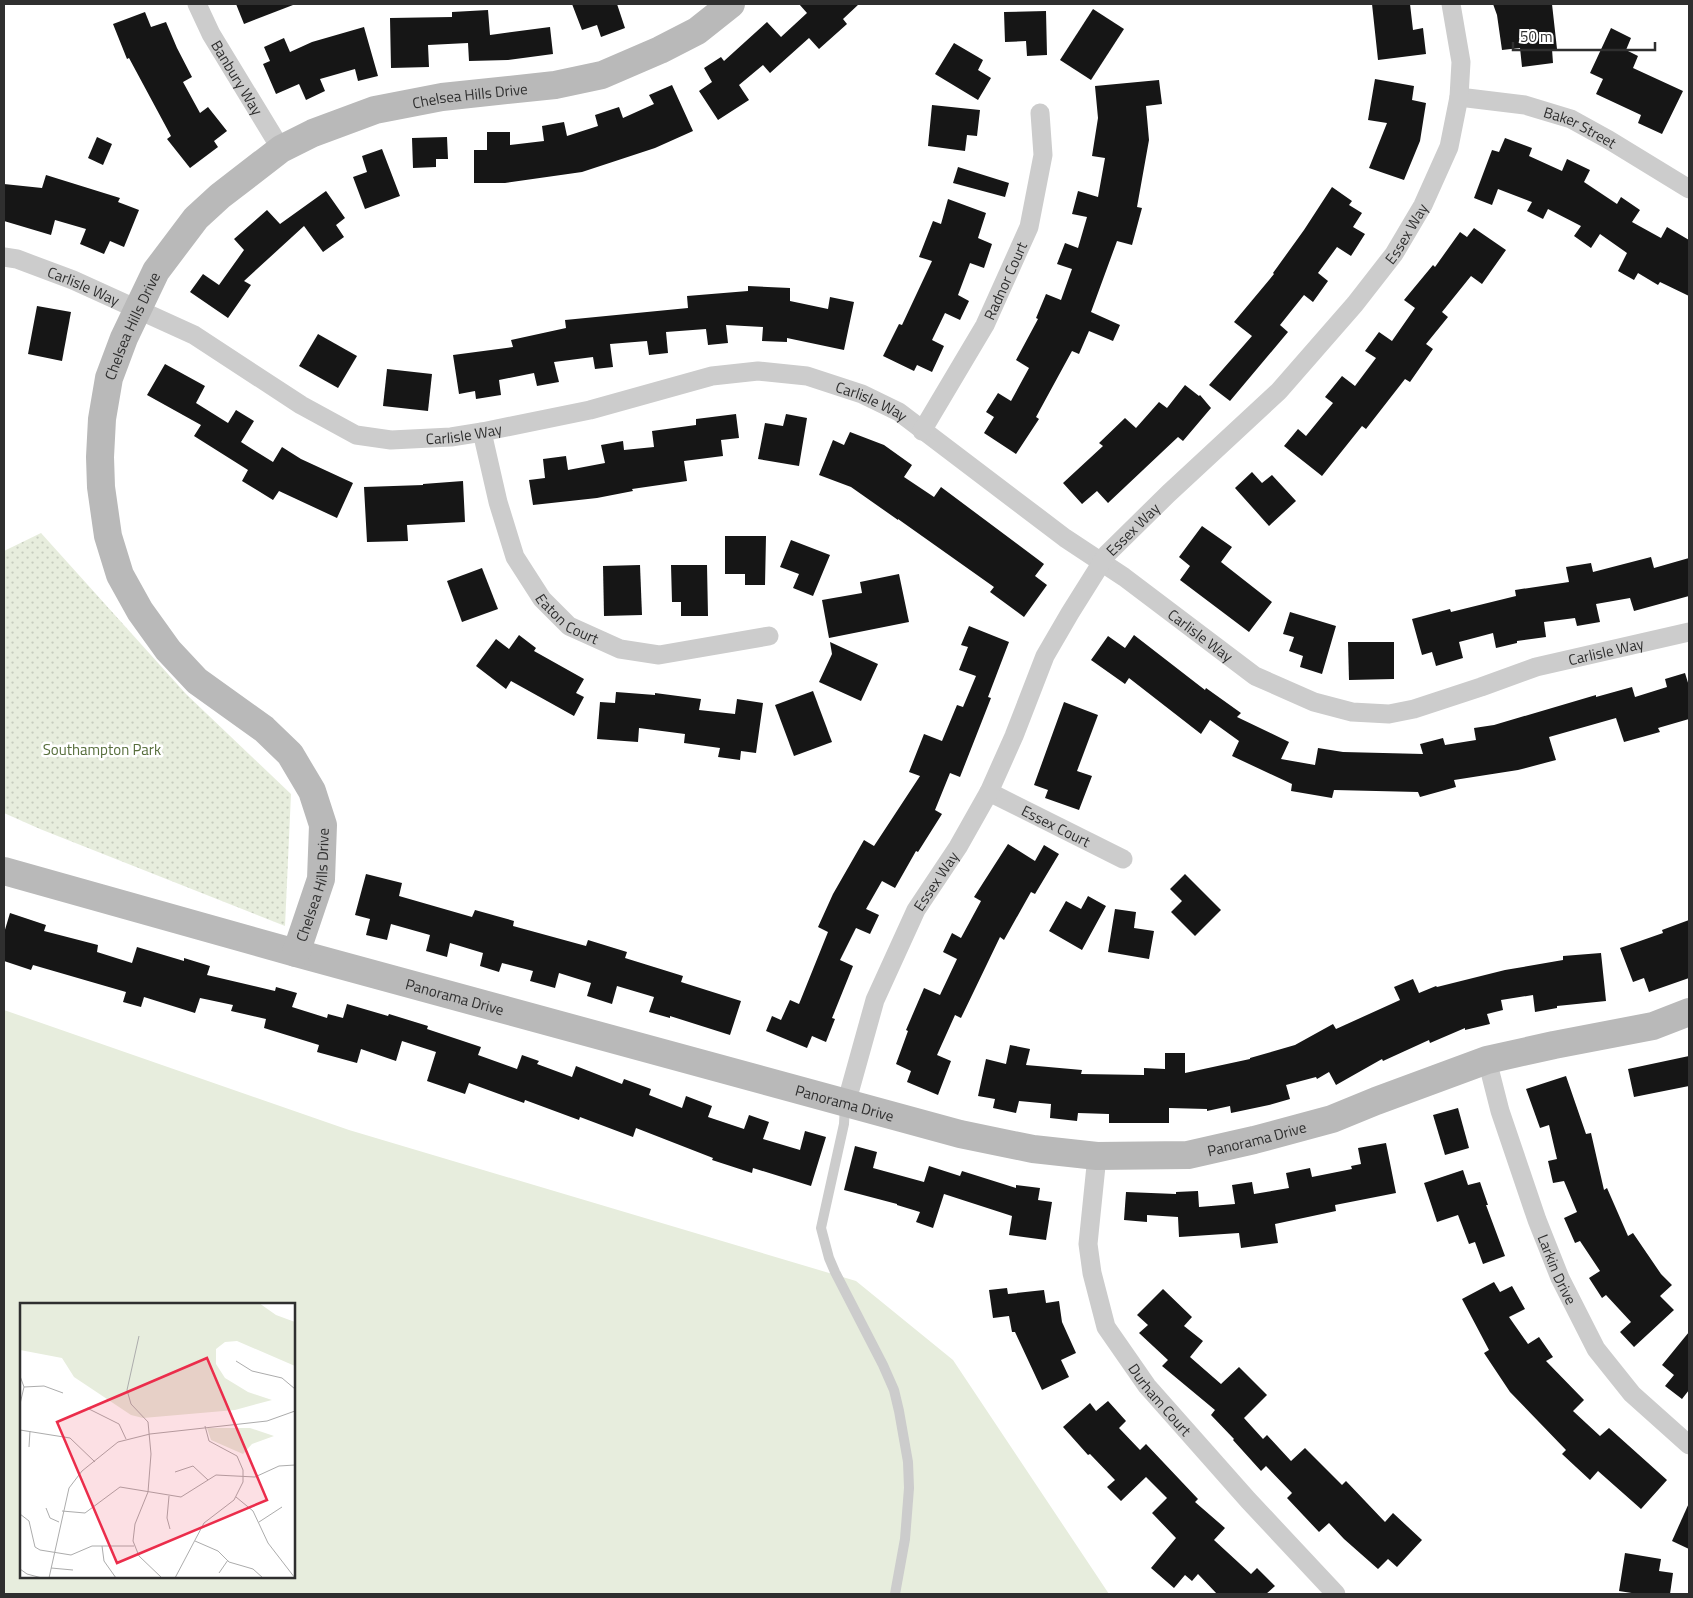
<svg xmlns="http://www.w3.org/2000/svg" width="1693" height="1598" font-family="'Titillium Web',sans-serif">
	<defs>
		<pattern id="park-dots" width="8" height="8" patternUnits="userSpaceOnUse" patternTransform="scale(1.25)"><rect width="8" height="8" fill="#e7eddd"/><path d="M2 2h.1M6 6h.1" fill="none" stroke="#c6ccbe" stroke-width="1.8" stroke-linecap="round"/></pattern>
	</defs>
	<rect width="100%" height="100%" fill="#fff"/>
	<path fill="#e7eddd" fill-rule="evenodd" d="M4,1010L349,1130L856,1281L953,1360L1109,1594H4ZM21,1304H294V1577H21Z"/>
	<path fill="url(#park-dots)" d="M41,533L186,694L291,794L285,926L40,829L4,813V551Z"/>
	<g fill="#161616">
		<path d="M236,4H293V5L244,24Z"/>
		<path d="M572,4H617L625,28L601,37L597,25L582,30Z"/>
		<path d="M799,4H859L843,19L847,24L819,49L809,38L770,73L763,65L739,85L749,100L718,120L699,91L712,82L704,68L721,57L724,61L767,22L781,37L807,13Z"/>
		<path d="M1372,4H1410L1413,30L1423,28L1426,54L1378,60Z"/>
		<path d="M1493,4H1552L1557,49H1552L1553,63L1522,67L1520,48L1502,50L1497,15Z"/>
		<path d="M1093,9L1124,29L1091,80L1060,60Z"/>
		<path d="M488,10L490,35L550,27L553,54L508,60L469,61L468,43L428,45L429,67L391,68L390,18L452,17V12Z"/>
		<path d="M1046,11L1047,55L1027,56L1026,41L1005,42L1004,12Z"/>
		<path d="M145,12L151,27L166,22L177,48L192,77L183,82L200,113L208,107L227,131L214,141L218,147L190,168L167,139L171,136L129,58L127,59L113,24Z"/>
		<path d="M364,27L378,76L358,81L355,69L320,79L325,91L306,100L299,84L276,94L263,64L270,61L264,47L284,38L290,52L312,42Z"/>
		<path d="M1611,28L1631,38L1626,50L1638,56L1633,68L1683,91L1662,134L1638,123L1641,115L1596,94L1603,79L1590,73Z"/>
		<path d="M954,43L983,60L978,70L991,78L978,100L935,74Z"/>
		<path d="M1375,79L1414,86L1412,100L1426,103L1420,141L1404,180L1369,168L1387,123L1368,120Z"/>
		<path d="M1159,80L1162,104L1146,106L1149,140L1137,207L1142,208L1132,245L1117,241L1091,312L1120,325L1113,341L1089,331L1079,354L1072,351L1036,417L1039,419L1016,454L984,433L994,417L986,412L998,393L1011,401L1029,368L1016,360L1038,319L1036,318L1046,294L1061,300L1072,269L1057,264L1065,243L1078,248L1087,217L1072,214L1078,191L1098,197L1105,158L1092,156L1098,118L1095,86Z"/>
		<path d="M672,85L693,131L655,148L582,172L505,183H474V150H487V132H510V145L544,141L542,126L564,122L567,136L598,126L595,115L619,107L623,118L654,104L649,95Z"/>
		<path d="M932,105L980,110L977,136L967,135L965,151L928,146Z"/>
		<path d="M97,137L112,144L103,165L88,158Z"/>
		<path d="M447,137L448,159H436V167L413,168L412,138Z"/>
		<path d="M1505,138L1532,148L1529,156L1562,171L1567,159L1590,170L1584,182L1617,204L1621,197L1640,210L1632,222L1661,238L1667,227L1689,240V296L1660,282L1658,285L1638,273L1634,280L1618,271L1627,253L1600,234L1591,248L1574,236L1581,226L1548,209L1543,219L1527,211L1532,202L1498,189L1492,205L1474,198L1492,150L1499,152Z"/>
		<path d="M382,149L400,196L365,209L353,177L367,172L362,156Z"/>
		<path d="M958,167L1009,183L1005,197L953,183Z"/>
		<path d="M46,175L120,198L118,202L139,210L124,247L110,241L104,254L80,244L86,229L55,220L51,235L4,221V184L42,188Z"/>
		<path d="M1332,187L1352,201L1349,205L1362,213L1353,227L1365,234L1351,256L1337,247L1318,273L1328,281L1313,302L1304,295L1280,325L1288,332L1230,401L1209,385L1252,336L1234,322L1274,274L1273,273L1304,230Z"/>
		<path d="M326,191L345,218L336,225L344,237L323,252L304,226L244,281L251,285L228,318L190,292L203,274L219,285L244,250L234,239L267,210L280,224Z"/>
		<path d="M948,199L986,213L978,238L992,244L984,268L970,263L958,295L969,301L960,320L945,313L932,340L944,346L932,372L917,365L914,371L883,356L899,324L902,325L932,261L919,257L933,221L941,224Z"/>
		<path d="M1474,228L1506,250L1482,284L1471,276L1442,312L1448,317L1426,344L1433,349L1410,382L1405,379L1366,429L1362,426L1322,476L1284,446L1298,429L1306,436L1333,403L1325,397L1342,376L1355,386L1376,358L1365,351L1379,332L1392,341L1415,308L1404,300L1433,265L1435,267L1460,232L1467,237Z"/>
		<path d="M748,286L790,288V301L828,309L830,297L854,302L844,350L787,338V342L762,341L763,327L726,325L728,343L708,345L706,329L666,332L668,353L649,355L647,341L610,344L613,367L595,369L593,357L554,362L559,382L537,386L534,373L499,380L501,395L476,399L475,391L459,394L453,355L513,347L511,340L566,328L565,320L688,308L687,296L748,291Z"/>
		<path d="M37,306L71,312L62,361L28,354Z"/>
		<path d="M318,334L357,356L338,388L299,366Z"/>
		<path d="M165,364L205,386L196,403L228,423L236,410L254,421L241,442L273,462L282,447L301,459L353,483L337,518L279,491L273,500L242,481L248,470L194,436L201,425L147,395Z"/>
		<path d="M387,369L432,374L428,411L383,406Z"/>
		<path d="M1185,385L1199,396L1200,395L1211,408L1183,441L1178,437L1108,503L1097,491L1082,504L1063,483L1103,446L1099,443L1125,418L1136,428L1159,402L1167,408Z"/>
		<path d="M736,414L739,438L721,440L723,456L684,461L687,481L632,489L633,491L597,498L533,505L529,480L545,478L543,459L566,456L568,470L605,463L601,445L623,441L624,450L654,447L652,431L696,425V419Z"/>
		<path d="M786,414L807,418L799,466L758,459L765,423L783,426Z"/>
		<path d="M850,432L884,445L912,465L904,477L934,497L941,487L1044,564L1035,576L1047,585L1024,617L990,592L994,587L898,519V520L851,487L819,475L833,440L844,445Z"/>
		<path d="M1252,472L1262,483L1272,475L1296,501L1269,526L1235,488Z"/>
		<path d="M463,481L465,522L407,525L408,541L367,542L364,487L423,485V484Z"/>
		<path d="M1202,526L1232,547L1221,562L1272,602L1249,632L1180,580L1190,566L1179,557Z"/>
		<path d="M725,536H766L765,585H745V574H725Z"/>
		<path d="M791,540L830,555L813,596L793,588L799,574L780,567Z"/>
		<path d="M1651,557L1654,568L1689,558V596L1634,611L1630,598L1596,604L1600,622L1577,626L1575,618L1544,622L1546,637L1517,641V643L1496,648L1493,633L1459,642L1463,658L1436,666L1432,652L1422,655L1412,619L1450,609L1451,612L1516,596L1515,590L1569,582L1566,567L1591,563L1593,572Z"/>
		<path d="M640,565L642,615L604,616L603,566Z"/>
		<path d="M671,565H707L708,616H681V602H672Z"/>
		<path d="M482,568L498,609L462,622L447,581Z"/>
		<path d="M899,574L909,622L829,638L822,600L862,593L860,582Z"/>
		<path d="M1290,612L1336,626L1322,674L1300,667L1303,656L1289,651L1294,637L1283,634Z"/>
		<path d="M969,626L1009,642L988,697L991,698L960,777L950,773L935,810L942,814L918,852L916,851L895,888L882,881L866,909L879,915L870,934L856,928L840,960L853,966L832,1018L835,1019L826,1042L812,1036L807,1048L766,1031L772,1016L781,1020L790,1000L799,1004L828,932L818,927L833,894L864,840L874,846L920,776L909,772L924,734L942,741L957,705L963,707L976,676L959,670L968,647L961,645Z"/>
		<path d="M519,635L536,648L534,651L584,679L576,693L584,697L574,716L511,681L506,689L476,666L496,639L509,649Z"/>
		<path d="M1134,635L1205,690L1206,688L1241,713L1237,717L1289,742L1281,759L1315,765L1318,748L1343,752L1423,754L1420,744L1443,738L1445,745L1476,740L1474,728L1494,725L1596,695V697L1632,687L1635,697L1667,687L1665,679L1685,673L1689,686V719L1658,728L1660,732L1624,742L1616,718L1549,737L1556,760L1518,770L1454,780L1456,787L1420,797L1418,792L1334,790L1332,798L1291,791L1292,784L1232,756L1239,741L1210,720L1201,734L1129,678L1125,684L1091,660L1108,636L1125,648Z"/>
		<path d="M830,642L878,664L861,701L819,682L832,654Z"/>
		<path d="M1348,642H1394V679L1349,680Z"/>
		<path d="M813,691L832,742L794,756L775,705Z"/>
		<path d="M616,692L655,695V693L701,699L699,710L735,714L737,699L763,703L756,753L741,751L740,760L718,757L720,748L684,743L685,734L639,728L638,742L597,739L600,702L615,703Z"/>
		<path d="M1064,702L1098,715L1077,771L1092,776L1079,810L1045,798L1048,790L1034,785Z"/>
		<path d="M1008,844L1035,861L1044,845L1059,854L1035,894L1031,892L1004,940L1000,937L961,1018L955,1015L937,1055L951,1061L938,1095L907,1082L911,1071L896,1064L908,1031L906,1030L924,988L940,995L957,959L943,952L952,933L961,938L981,901L974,897Z"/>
		<path d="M366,874L402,883L399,896L472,917L475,910L514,921L513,926L586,946L588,940L627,952L625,958L683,976L681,982L741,1001L730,1035L670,1016V1018L649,1012L654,997L617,986L612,1004L587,996L591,983L559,973L555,988L530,981L533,971L502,963L499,972L480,966L483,953L450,943L447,957L426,951L430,935L391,924L387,940L366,935L370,919L355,915Z"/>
		<path d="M1185,874L1221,910L1195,936L1171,912L1182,901L1170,889Z"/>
		<path d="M1088,896L1106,906L1082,950L1049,931L1066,901L1081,909Z"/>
		<path d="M1115,909L1136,912L1134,928L1154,931L1149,959L1108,952Z"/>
		<path d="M10,913L46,925L44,931L98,945L97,952L132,963L137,947L184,961V958L210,966L207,975L275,991L276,987L297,993L292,1007L327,1018L328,1014L343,1018L347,1004L388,1016L389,1014L428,1026L427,1029L481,1047L478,1055L517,1069L522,1055L539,1061L537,1064L572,1077L576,1066L622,1084L624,1079L651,1089L649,1095L682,1108L686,1096L712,1106L708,1117L744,1129L749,1115L769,1122L763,1139L800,1150L805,1131L826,1137L811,1186L753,1168L752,1173L712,1160L713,1158L636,1128L633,1137L580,1117L579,1120L525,1100L524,1103L469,1083L465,1094L427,1081L436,1052L402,1041L396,1061L361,1049L357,1063L317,1052L319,1045L264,1028L266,1019L231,1011L233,1005L200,998L195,1013L144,997L141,1007L123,1002L126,992L33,965L31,970L4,961V933Z"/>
		<path d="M1689,920V978L1649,992L1644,978L1633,982L1620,948L1663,933L1662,930Z"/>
		<path d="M1601,953L1606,1001L1557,1006V1008L1535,1012L1533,995L1501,1000L1503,1010L1487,1014L1490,1024L1465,1030V1028L1430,1043L1429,1040L1383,1061L1382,1059L1336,1085L1329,1072L1317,1079L1316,1077L1286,1085L1290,1099L1269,1105L1231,1113L1230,1106L1207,1111V1109L1169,1108V1123H1109V1114L1078,1113L1077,1121L1050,1118L1051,1104L1019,1101L1016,1113L993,1108L995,1099L978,1096L986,1059L1006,1064L1010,1045L1030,1049L1026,1065L1082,1070L1081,1074L1144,1075V1068L1165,1069V1053H1185V1073L1250,1059V1058L1295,1045L1333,1024L1336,1029L1400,1000L1394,987L1413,979L1419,993L1436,986L1437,987L1505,970L1563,960V956Z"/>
		<path d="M1689,1056V1086L1634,1097L1628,1069Z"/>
		<path d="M1566,1076L1586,1134L1591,1133L1604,1190L1607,1188L1628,1236L1633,1233L1661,1274L1672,1285L1660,1296L1674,1310L1634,1347L1620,1332L1631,1322L1606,1295L1602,1298L1589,1278L1600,1271L1580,1241L1575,1243L1564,1218L1577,1212L1564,1181L1553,1183L1548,1161L1557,1159L1549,1125L1540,1128L1526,1089Z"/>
		<path d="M1458,1108L1469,1148L1445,1155L1433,1115Z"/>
		<path d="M1386,1143L1396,1193L1335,1205L1336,1211L1275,1224L1278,1243L1241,1248L1239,1233L1179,1237L1178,1217L1147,1215V1222L1124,1220L1126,1192L1176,1194V1192L1198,1191L1199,1207L1235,1204L1232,1185L1252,1182L1254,1194L1289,1188L1286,1173L1310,1168L1312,1177L1352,1169L1351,1166L1361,1164L1358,1148Z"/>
		<path d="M855,1146L877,1152L873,1168L924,1182L929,1166L960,1176L962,1171L1016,1188V1185L1040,1188L1038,1200L1052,1202L1046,1240L1009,1235L1012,1216L944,1194L933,1228L916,1222L920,1212L897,1205V1204L844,1190Z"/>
		<path d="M1463,1170L1468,1185L1480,1182L1488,1205H1486L1505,1256L1483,1264L1475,1242L1469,1244L1458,1215L1437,1222L1424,1183Z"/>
		<path d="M1494,1282L1500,1292L1512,1286L1525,1309L1509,1317L1528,1344L1539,1337L1553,1357L1546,1361L1584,1400L1573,1411L1600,1436L1609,1428L1667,1480L1641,1509L1598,1471L1590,1480L1562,1454L1566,1450L1510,1392L1484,1353L1489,1350L1462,1299Z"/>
		<path d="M1007,1288L1008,1294L1044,1290L1046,1303L1059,1301L1062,1322L1076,1353L1061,1360L1069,1377L1042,1390L1015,1332H1012L1009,1316L993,1318L989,1290Z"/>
		<path d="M1163,1289L1192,1317L1184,1326L1203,1341L1190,1357L1221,1384L1239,1367L1267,1395L1244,1418L1263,1439L1267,1435L1291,1461L1305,1448L1342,1485L1346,1481L1385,1522L1393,1513L1422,1540L1397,1567L1388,1559L1378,1569L1344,1539L1329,1523L1319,1532L1287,1498L1292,1493L1266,1466L1261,1471L1233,1440L1234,1439L1211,1415L1215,1410L1162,1366L1168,1360L1139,1333L1148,1325L1137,1315Z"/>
		<path d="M1689,1332V1390L1682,1399L1665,1386L1674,1375L1662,1365Z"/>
		<path d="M1108,1401L1126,1421L1119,1428L1140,1450L1146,1444L1198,1499L1195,1502L1225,1528L1214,1540L1251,1574L1257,1568L1275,1586L1266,1594H1217L1198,1574L1192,1581L1185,1575L1174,1588L1151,1568L1176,1538L1152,1513L1167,1498L1146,1477L1121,1501L1107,1487L1115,1480L1090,1454L1088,1455L1063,1427L1090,1403L1096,1411Z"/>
		<path d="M1689,1503V1549L1672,1541Z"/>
		<path d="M1625,1553L1661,1559L1659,1571L1673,1573L1670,1594H1638L1619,1591Z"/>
	</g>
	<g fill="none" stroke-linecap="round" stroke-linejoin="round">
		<path stroke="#ccc" stroke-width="10" d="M845,1105L844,1124L821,1228L829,1258L835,1272L883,1365L894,1390L899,1411L908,1462L909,1488L905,1539L895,1594"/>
		<g stroke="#ccc" stroke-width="19">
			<path id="s1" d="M197,4L211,34L281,149"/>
			<path id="s2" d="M1459,97L1525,105L1571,119L1609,140L1689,189"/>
			<path id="s3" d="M4,257L17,259L73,280L194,335L301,405L356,435L391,440L451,437L482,432L590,410L712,376L758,371L807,376L862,394L899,412L1065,538L1124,577L1255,676L1314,702L1352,712L1389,714L1414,709L1481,687L1536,667L1689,632"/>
			<path id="s4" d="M922,431L985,325L1029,227L1043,155L1040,113"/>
			<path id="s5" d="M482,432L498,502L515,557L542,599L569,626L620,649L659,655L769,636"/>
			<path id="s6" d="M989,792L1123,859"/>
			<path id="s7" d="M1487,1060L1500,1111L1537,1220L1560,1278L1596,1349L1632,1394L1689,1445"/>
			<path id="s8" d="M846,1104L875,1000L916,910L958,847L989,792L1014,736L1045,656L1070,613L1107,554L1168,494L1279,391L1355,304L1394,254L1423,205L1449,147L1459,97L1461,62L1451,4"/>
			<path id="s9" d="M1097,1156L1088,1244L1092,1273L1106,1327L1147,1386L1248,1500L1336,1594"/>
		</g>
		<g stroke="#b9b9b9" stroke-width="28">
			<path id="s10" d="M4,871L296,953L960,1134L1033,1149L1097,1156L1188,1155L1254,1140L1332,1119L1376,1101L1487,1060L1554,1045L1653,1026L1689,1012"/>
			<path id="s11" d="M296,953L321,879L323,825L312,791L290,754L264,729L197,681L168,650L140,611L120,575L108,536L101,487L100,457L102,419L109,378L124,338L156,271L196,218L220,196L281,149L313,133L375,110L442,97L555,85L602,75L660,50L697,31L731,4"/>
		</g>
	</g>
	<g text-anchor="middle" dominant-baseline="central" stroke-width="5" stroke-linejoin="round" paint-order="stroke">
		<g font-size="15" fill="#2f2f2f" stroke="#fff">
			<text stroke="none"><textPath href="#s1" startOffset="84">Banbury Way</textPath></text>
			<text stroke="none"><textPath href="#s11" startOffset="1152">Chelsea Hills Drive</textPath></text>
			<text stroke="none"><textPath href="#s2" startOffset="126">Baker Street</textPath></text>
			<text stroke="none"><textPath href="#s8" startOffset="1052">Essex Way</textPath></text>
			<text stroke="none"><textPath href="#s4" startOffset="172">Radnor Court</textPath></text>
			<text stroke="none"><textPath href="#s3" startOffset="85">Carlisle Way</textPath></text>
			<text stroke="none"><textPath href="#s11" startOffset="718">Chelsea Hills Drive</textPath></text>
			<text stroke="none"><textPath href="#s3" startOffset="925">Carlisle Way</textPath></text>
			<text stroke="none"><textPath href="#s3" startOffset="505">Carlisle Way</textPath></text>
			<text stroke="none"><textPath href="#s8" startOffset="648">Essex Way</textPath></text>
			<text stroke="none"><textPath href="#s5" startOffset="212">Eaton Court</textPath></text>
			<text stroke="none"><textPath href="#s3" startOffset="1330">Carlisle Way</textPath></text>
			<text stroke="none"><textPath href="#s3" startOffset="1765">Carlisle Way</textPath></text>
			<text stroke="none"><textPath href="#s6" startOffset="75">Essex Court</textPath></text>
			<text stroke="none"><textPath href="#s8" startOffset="242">Essex Way</textPath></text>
			<text stroke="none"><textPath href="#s11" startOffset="71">Chelsea Hills Drive</textPath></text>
			<text stroke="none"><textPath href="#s10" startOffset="468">Panorama Drive</textPath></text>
			<text stroke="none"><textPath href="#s10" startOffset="872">Panorama Drive</textPath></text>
			<text stroke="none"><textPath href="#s10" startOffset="1292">Panorama Drive</textPath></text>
			<text stroke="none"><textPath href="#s7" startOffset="221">Larkin Drive</textPath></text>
			<text stroke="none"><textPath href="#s9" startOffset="264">Durham Court</textPath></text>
		</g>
		<g font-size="15" fill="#566d3b" stroke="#fff">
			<text x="102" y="749">Southampton Park</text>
		</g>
	</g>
	<g transform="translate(20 1303)">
		<rect width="275" height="275" fill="#fff"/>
		<path d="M0,0H239L256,12L275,19V63L217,38L205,39L196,46V61L205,75L228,89L252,97L215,107L123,115L111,112L54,74L42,55L0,47Z" fill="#e7eddd"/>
		<path d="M187,125H230L254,133L232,141L223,151L191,137Z" fill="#e7eddd"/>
		<path fill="none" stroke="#acacac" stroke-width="1" d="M119,33L107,87L111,101L128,119L131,151L128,189L115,221L113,238L119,253L142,275M216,58L232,68L262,75L275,86M0,73L4,84L0,101M4,84L24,83L43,90M67,105L99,121L106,136M0,127L50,135L75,159M9,144L10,128M155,169L173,163L188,177M149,193L147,215L150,226M216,194L233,208L248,240L275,275M26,205L30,215L39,219M42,208L65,210L100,184L161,194L196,172L235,174L259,163L275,162M0,211L9,218L15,244L20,247L51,252L72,243H114M239,219L262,204M175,238L198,248L209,259L233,266L243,275M82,243L84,258L96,275M31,265L53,267M0,266L7,271L22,275M199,270L208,257M29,275L49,185L62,168L98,139L130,131L247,118L275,108M155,275L184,220L214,197L223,179V167L217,153L189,138L185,123"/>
		<path fill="#eb2d4b" fill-opacity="0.15" stroke="#eb2d4b" stroke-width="2.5" d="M187,55L247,197L97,260L37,119Z"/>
		<rect width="275" height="275" fill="none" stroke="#2f2f2f" stroke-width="2.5"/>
	</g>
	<rect width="1693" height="1598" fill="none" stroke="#2f2f2f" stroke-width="10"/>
	<path d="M1513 42v8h142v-8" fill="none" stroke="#2f2f2f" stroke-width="2.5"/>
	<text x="1520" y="42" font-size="15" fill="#2f2f2f" stroke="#ffffff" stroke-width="4" paint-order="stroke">50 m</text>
</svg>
